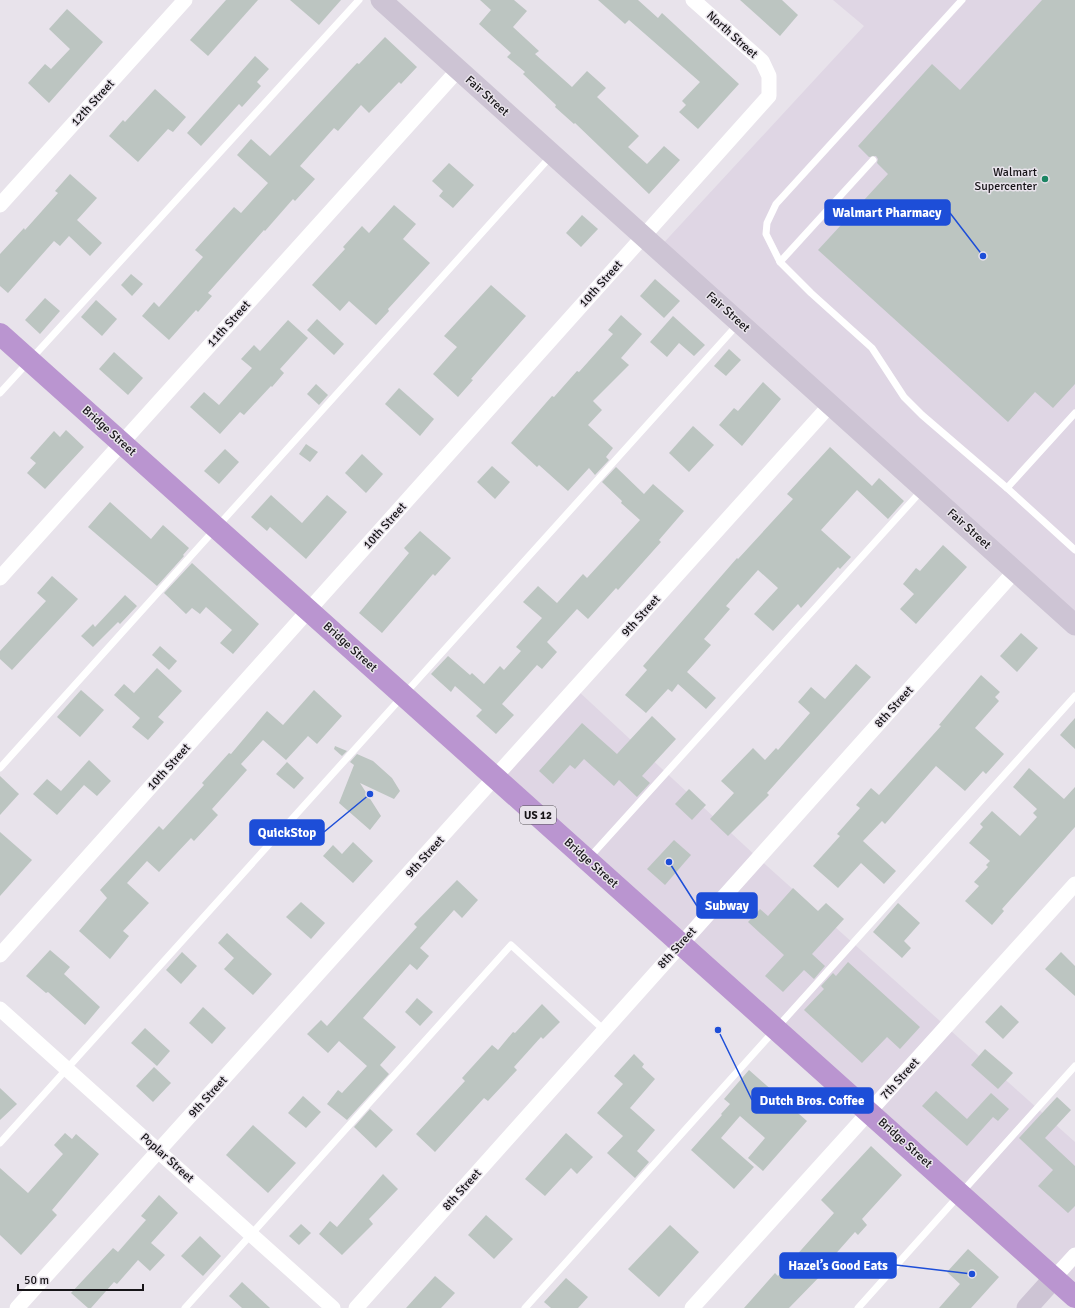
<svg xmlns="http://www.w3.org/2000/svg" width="1075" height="1308" font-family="Signika,sans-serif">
	<rect width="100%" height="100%" fill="#e8e3eb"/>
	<g fill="#dfd6e4">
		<path d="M833,0H1075V625L658,249L864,26Z"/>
		<path d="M576,689L758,858L1075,1142V1297L496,778Z"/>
	</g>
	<g fill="#bcc5c1">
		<path d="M226,0H258L208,56L190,40Z"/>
		<path d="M290,0H341L319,25Z"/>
		<path d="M480,0H514L527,11L513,27L539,51L535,54L572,87L587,71L606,88L597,97L639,136L628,147L647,164L664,146L680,160L649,194L575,123L574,124L555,107L556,105L523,74L525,72L507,57L511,53L479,24L491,10Z"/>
		<path d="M598,0H638L658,18L662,13L739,84L698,129L679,112L686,105L682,101L700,82L629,20L625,24Z"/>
		<path d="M740,0H782L798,15L780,36Z"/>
		<path d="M1042,0H1075V384L1053,408L1035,392L1008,422L818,250L888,174L877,163L878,159L876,156L869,157L858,146L932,64L960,90Z"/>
		<path d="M67,9L103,42L49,103L28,83L45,64L51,69L70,49L49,29Z"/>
		<path d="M385,37L417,67L401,84L399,82L369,113L361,105L338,131L334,128L300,166L315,179L295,201L293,199L265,231L264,230L208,293L212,296L198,312L196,310L169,340L142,316L154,302L159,307L203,257L195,250L234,207L241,213L268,183L237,155L251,139L270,156L357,63L359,64Z"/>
		<path d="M255,56L269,69L257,82L261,86L242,107L239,104L201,146L187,133Z"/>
		<path d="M155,89L186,117L173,132L168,129L138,162L109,136L123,120L125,122Z"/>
		<path d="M449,163L474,185L453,208L439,196L443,191L432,181Z"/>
		<path d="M70,174L97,198L77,220L102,243L90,256L69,236L60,246L54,241L8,293L0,286V254L24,228L25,230L58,193L55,191Z"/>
		<path d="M394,205L416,224L403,239L430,263L388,309L389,311L376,325L349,301L340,311L312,285L345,249L343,247L362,226L369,233Z"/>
		<path d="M582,215L598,229L581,247L566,233Z"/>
		<path d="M131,274L143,284L132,296L121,285Z"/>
		<path d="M655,279L680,301L664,318L640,296Z"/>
		<path d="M491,285L526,316L471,379L473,380L458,397L433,374L457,347L444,336Z"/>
		<path d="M45,298L60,311L40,334L25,320Z"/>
		<path d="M96,300L117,319L102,336L81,317Z"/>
		<path d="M621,315L642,334L621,358L629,365L593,401L602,410L588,425L613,448L606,457L609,460L595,475L589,468L568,491L539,465L537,467L511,443L552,396L554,397L577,371L579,372L613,334L608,330Z"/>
		<path d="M673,316L705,345L694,356L679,343L667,357L650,342Z"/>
		<path d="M317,319L344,344L334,355L307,330Z"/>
		<path d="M288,320L308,338L280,369L284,373L272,387L271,386L244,415L240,412L220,434L190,407L204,392L219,405L252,368L241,359L254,345L260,351Z"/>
		<path d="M729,349L741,360L726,376L714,366Z"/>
		<path d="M114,352L143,378L128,395L99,369Z"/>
		<path d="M763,382L781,399L742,446L719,425L734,408L738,411Z"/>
		<path d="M316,384L328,395L319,405L307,394Z"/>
		<path d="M399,388L434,419L420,436L385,404Z"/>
		<path d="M693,426L714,445L689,472L669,453Z"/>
		<path d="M66,430L84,447L45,489L27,473L36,463L30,458L54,431L60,437Z"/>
		<path d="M306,444L318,452L310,462L299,454Z"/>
		<path d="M830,447L872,486L879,478L904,501L888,519L857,490L821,530L851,557L840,569L838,567L801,608L798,604L773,631L754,614L778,588L758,570L726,606L730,609L704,639L711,645L687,672L716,698L706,709L678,684L672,692L668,689L646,713L625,695L647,670L643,666L737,558L738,559L793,499L787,494Z"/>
		<path d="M225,449L239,462L219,484L204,471Z"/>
		<path d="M362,454L383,474L366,493L345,473Z"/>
		<path d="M492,466L510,482L495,499L477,482Z"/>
		<path d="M616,467L644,494L653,484L684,511L659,540L661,542L618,590L616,588L588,619L577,609L547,642L557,652L542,669L537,665L502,704L514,715L496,734L476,716L482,710L455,686L451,692L431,674L448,656L470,675L472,673L484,684L500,666L504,670L521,651L516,647L542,618L523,602L538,586L557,603L583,574L587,578L640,520L621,503L622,501L602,482Z"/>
		<path d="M271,495L302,523L327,495L347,512L306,559L270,527L267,531L251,517Z"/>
		<path d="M110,502L151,539L163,525L189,548L183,555L184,556L157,586L88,527Z"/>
		<path d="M420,531L451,558L435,576L433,574L382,633L359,613L409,553L404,548Z"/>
		<path d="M943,545L967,567L916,624L900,609L914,594L903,584L916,568L920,571Z"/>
		<path d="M192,563L259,624L233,654L220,643L232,630L206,607L200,614L192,608L186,614L164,593Z"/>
		<path d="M52,576L78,599L12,670L0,659V651L46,601L37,593Z"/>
		<path d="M125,595L137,606L120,624L118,622L93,647L81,636L93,624L95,627Z"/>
		<path d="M1021,633L1038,648L1017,672L1000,656Z"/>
		<path d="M160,646L177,661L169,670L152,655Z"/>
		<path d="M856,664L871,677L767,793L769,795L728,836L710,819L734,793L721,781L753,748L765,760L776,748L778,750L810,713L798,702L811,687L825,699Z"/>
		<path d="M157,668L182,691L158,717L164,722L148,740L132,727L140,718L114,695L124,684L134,693Z"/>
		<path d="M981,675L1000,692L995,697L999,701L975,728L1004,754L986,774L983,771L965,791L936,766L885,824L882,821L863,841L896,871L884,884L861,863L838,888L813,866L840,836L837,834L860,808L856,805L871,788L879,795L941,726L939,725Z"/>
		<path d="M81,690L104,710L80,737L57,717Z"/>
		<path d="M314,690L342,716L317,744L308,736L286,760L263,740L241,764L247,770L212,809L218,815L194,841L191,838L159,872L147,861L127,883L149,903L123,931L129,936L110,959L79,931L107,898L100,890L159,826L163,830L204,785L202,783L229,753L231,754L267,711L283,725Z"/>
		<path d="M652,716L676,739L642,776L650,783L637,797L619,780L614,786L584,759L575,769L570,765L553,784L539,771L582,723L617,754Z"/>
		<path d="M1075,718V749L1060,735Z"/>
		<path d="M335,746L347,751L342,756L334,749Z"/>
		<path d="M357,754L373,761L392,778L400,791L394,799L360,783L381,816L370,830L339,803L354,765L350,762Z"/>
		<path d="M89,760L111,781L97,796L84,785L57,815L33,794L47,779L61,791Z"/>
		<path d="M287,762L304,778L294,789L276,774Z"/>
		<path d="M1029,768L1064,799L1075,787V827L1002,909L1004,911L992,925L965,901L979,886L974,882L988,867L986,865L990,861L969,843L983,827L980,824L992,811L1020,836L1037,817L1033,813L1037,809L1013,787Z"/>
		<path d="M0,776L19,794L0,815Z"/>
		<path d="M689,789L706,805L692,820L675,804Z"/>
		<path d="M0,832L32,860L0,896Z"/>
		<path d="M674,840L691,855L665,885L647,869Z"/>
		<path d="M353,842L373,861L353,883L323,856L333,845L342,854Z"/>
		<path d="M457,880L478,900L462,918L454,910L420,948L429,956L417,970L410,964L363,1018L396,1047L380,1065L389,1074L347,1120L327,1104L338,1090L342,1093L367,1066L339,1041L328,1053L307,1034L321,1020L327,1026L417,927L414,924Z"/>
		<path d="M793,888L818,911L826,903L844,919L812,954L825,966L814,979L804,970L783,992L765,976L784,955L748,922L760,909L768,916Z"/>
		<path d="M301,902L325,923L311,939L286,917Z"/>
		<path d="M898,903L920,923L904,941L911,948L902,958L873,932Z"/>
		<path d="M227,933L272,974L253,995L224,969L234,958L218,943Z"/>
		<path d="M50,950L70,967L64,974L100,1007L85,1025L48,992L46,993L26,976Z"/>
		<path d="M182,952L197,966L181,984L166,970Z"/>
		<path d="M1061,952L1075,966V996L1045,969Z"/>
		<path d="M848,962L920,1027L900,1049L887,1037L862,1063L804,1010L824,989L821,986L833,973L836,976Z"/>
		<path d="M417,998L433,1012L420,1026L405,1012Z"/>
		<path d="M542,1004L560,1022L543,1039L541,1037L514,1067L517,1070L488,1101L484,1098L435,1152L416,1134L465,1081L462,1078L492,1045L498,1050L513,1032L515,1033Z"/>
		<path d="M1001,1005L1019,1022L1003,1039L985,1022Z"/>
		<path d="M203,1007L226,1028L212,1044L189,1023Z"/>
		<path d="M145,1028L170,1051L157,1066L131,1043Z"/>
		<path d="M985,1049L1013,1073L998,1089L971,1065Z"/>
		<path d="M634,1054L644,1064L642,1067L655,1079L630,1108L655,1130L637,1151L649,1162L635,1178L607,1153L623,1136L597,1113L623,1084L614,1076Z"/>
		<path d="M154,1067L171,1083L153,1102L136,1086Z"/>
		<path d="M749,1070L807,1121L763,1171L748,1158L765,1138L740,1116L721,1138L754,1167L734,1189L691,1150L722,1115L721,1114L730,1104L724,1099Z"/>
		<path d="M0,1088L17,1104L0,1120Z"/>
		<path d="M936,1091L967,1119L991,1093L1009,1109L998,1121L993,1117L967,1146L922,1106Z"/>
		<path d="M303,1096L321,1112L306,1128L288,1113Z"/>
		<path d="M1057,1097L1071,1110L1045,1138L1075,1166V1206L1068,1213L1038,1186L1053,1170L1019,1138Z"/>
		<path d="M370,1109L393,1130L376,1148L354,1127Z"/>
		<path d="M253,1125L296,1163L268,1193L226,1155Z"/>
		<path d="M65,1133L72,1139L76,1134L99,1154L52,1210L57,1215L21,1255L0,1235V1168L28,1193L63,1154L54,1145Z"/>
		<path d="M566,1133L593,1157L577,1174L571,1168L545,1196L525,1179Z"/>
		<path d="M871,1146L902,1175L862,1219L867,1225L858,1235L855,1232L824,1267L827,1269L789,1308H744L775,1273L778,1276L834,1213L821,1200Z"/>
		<path d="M383,1174L398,1189L369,1219L373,1224L342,1255L319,1234L330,1221L337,1227Z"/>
		<path d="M159,1195L178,1213L151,1243L165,1255L150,1271L138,1260L117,1284L114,1282L91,1308H88L71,1293L113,1248L118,1252L146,1220L141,1216Z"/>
		<path d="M486,1215L513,1239L494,1259L468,1235Z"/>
		<path d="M301,1224L311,1233L299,1245L289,1236Z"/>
		<path d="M670,1225L699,1252L659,1297L628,1269Z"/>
		<path d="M200,1236L221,1256L203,1276L181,1256Z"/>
		<path d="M968,1249L999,1277L971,1308H939L960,1284L947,1272Z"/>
		<path d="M435,1276L455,1293L441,1308H406Z"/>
		<path d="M566,1278L588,1297L578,1308H551L544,1302Z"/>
		<path d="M242,1282L270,1308H242L229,1296Z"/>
	</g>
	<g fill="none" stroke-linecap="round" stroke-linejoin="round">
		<g stroke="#fff" stroke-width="7">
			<path d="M962,0L776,204L767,223L766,234L780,262L811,293L872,348L904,397L922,415L1007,488"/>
			<path d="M780,262L873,160"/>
			<path d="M0,393L359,0"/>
			<path d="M1075,413L1007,488L1075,550"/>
			<path d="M0,768L551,156"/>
			<path d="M589,858L923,489"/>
			<path d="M0,1143L738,324"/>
			<path d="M185,1308L511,945L604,1030"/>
			<path d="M525,1308L1075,696"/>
			<path d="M858,1308L1075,1066"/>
		</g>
		<g stroke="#fff" stroke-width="15">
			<path d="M0,205L185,0"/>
			<path d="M0,578L458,70"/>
			<path d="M0,955L769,96V76L762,61L693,0"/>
			<path d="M0,1009L333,1308"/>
			<path d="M1054,1278L1075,1255"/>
			<path d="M17,1308L831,404"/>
			<path d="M356,1308L1015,571"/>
			<path d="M692,1308L1075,884"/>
		</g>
		<g stroke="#cdc4d4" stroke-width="21">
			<path d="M381,0L1075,625"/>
			<path d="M1027,1308L1054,1278"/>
		</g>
		<path stroke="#ba95d0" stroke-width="22" d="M0,334L1075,1297"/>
	</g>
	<circle fill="#1b8562" stroke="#e8e3eb" stroke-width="1.5" cx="1045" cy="179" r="4"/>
	<g text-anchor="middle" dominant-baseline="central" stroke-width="3" stroke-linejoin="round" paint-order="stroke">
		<rect fill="#e8e3eb" stroke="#555257" stroke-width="1" x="520" y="806" width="36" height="18" rx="3"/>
		<g font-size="11" font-weight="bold" fill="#161417">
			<text x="538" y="815">US 12</text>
		</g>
		<g font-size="12" fill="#161417" stroke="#e8e3eb">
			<text transform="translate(732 35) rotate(42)">North Street</text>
			<text transform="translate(487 96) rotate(42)">Fair Street</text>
			<text transform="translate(93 103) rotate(-48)">12th Street</text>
			<text transform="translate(601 284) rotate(-48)">10th Street</text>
			<text transform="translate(728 312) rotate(42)">Fair Street</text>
			<text transform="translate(229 324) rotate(-48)">11th Street</text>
			<text transform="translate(109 431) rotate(42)">Bridge Street</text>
			<text transform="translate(385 526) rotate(-48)">10th Street</text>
			<text transform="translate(969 529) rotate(42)">Fair Street</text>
			<text transform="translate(641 616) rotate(-48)">9th Street</text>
			<text transform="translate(350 647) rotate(42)">Bridge Street</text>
			<text transform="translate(894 707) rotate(-48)">8th Street</text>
			<text transform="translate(169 767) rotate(-48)">10th Street</text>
			<text transform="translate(425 857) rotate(-48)">9th Street</text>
			<text transform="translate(591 863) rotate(42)">Bridge Street</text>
			<text transform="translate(677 948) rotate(-48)">8th Street</text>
			<text transform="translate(900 1079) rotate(-48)">7th Street</text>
			<text transform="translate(208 1097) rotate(-48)">9th Street</text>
			<text transform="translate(905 1143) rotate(42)">Bridge Street</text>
			<text transform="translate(167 1158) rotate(42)">Poplar Street</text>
			<text transform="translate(462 1190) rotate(-48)">8th Street</text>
		</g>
		<g font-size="12" fill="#161417" stroke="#e8e3eb" text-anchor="end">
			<text x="1037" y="172">Walmart<tspan x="1037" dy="14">Supercenter</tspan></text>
		</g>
	</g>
	<path fill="none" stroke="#1d4ed8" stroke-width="1.5" d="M983 256L950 213M370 794L324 832M669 862L697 906M718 1030L752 1100M972 1274L896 1265"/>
	<g fill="#1d4ed8" stroke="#e8e3eb" stroke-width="1.5">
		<circle cx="983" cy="256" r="4"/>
		<circle cx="370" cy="794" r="4"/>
		<circle cx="669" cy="862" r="4"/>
		<circle cx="718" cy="1030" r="4"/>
		<circle cx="972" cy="1274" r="4"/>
	</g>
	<g fill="#1d4ed8" stroke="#1d4ed8" stroke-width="1.5">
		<rect x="825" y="200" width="125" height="25" rx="4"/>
		<rect x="250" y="820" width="74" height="25" rx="4"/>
		<rect x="697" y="893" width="60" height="25" rx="4"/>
		<rect x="752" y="1088" width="121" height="25" rx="4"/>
		<rect x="780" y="1253" width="116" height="25" rx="4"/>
	</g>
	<g font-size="13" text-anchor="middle" font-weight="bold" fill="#fff">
		<text x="887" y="217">Walmart Pharmacy</text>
		<text x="287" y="837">QuickStop</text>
		<text x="727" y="910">Subway</text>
		<text x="812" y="1105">Dutch Bros. Coffee</text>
		<text x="838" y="1270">Hazel’s Good Eats</text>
	</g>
	<path d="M18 1284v6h125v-6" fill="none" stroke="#161417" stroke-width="2"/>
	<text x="24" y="1284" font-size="12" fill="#161417" stroke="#e8e3eb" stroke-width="3" paint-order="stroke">50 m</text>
</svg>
